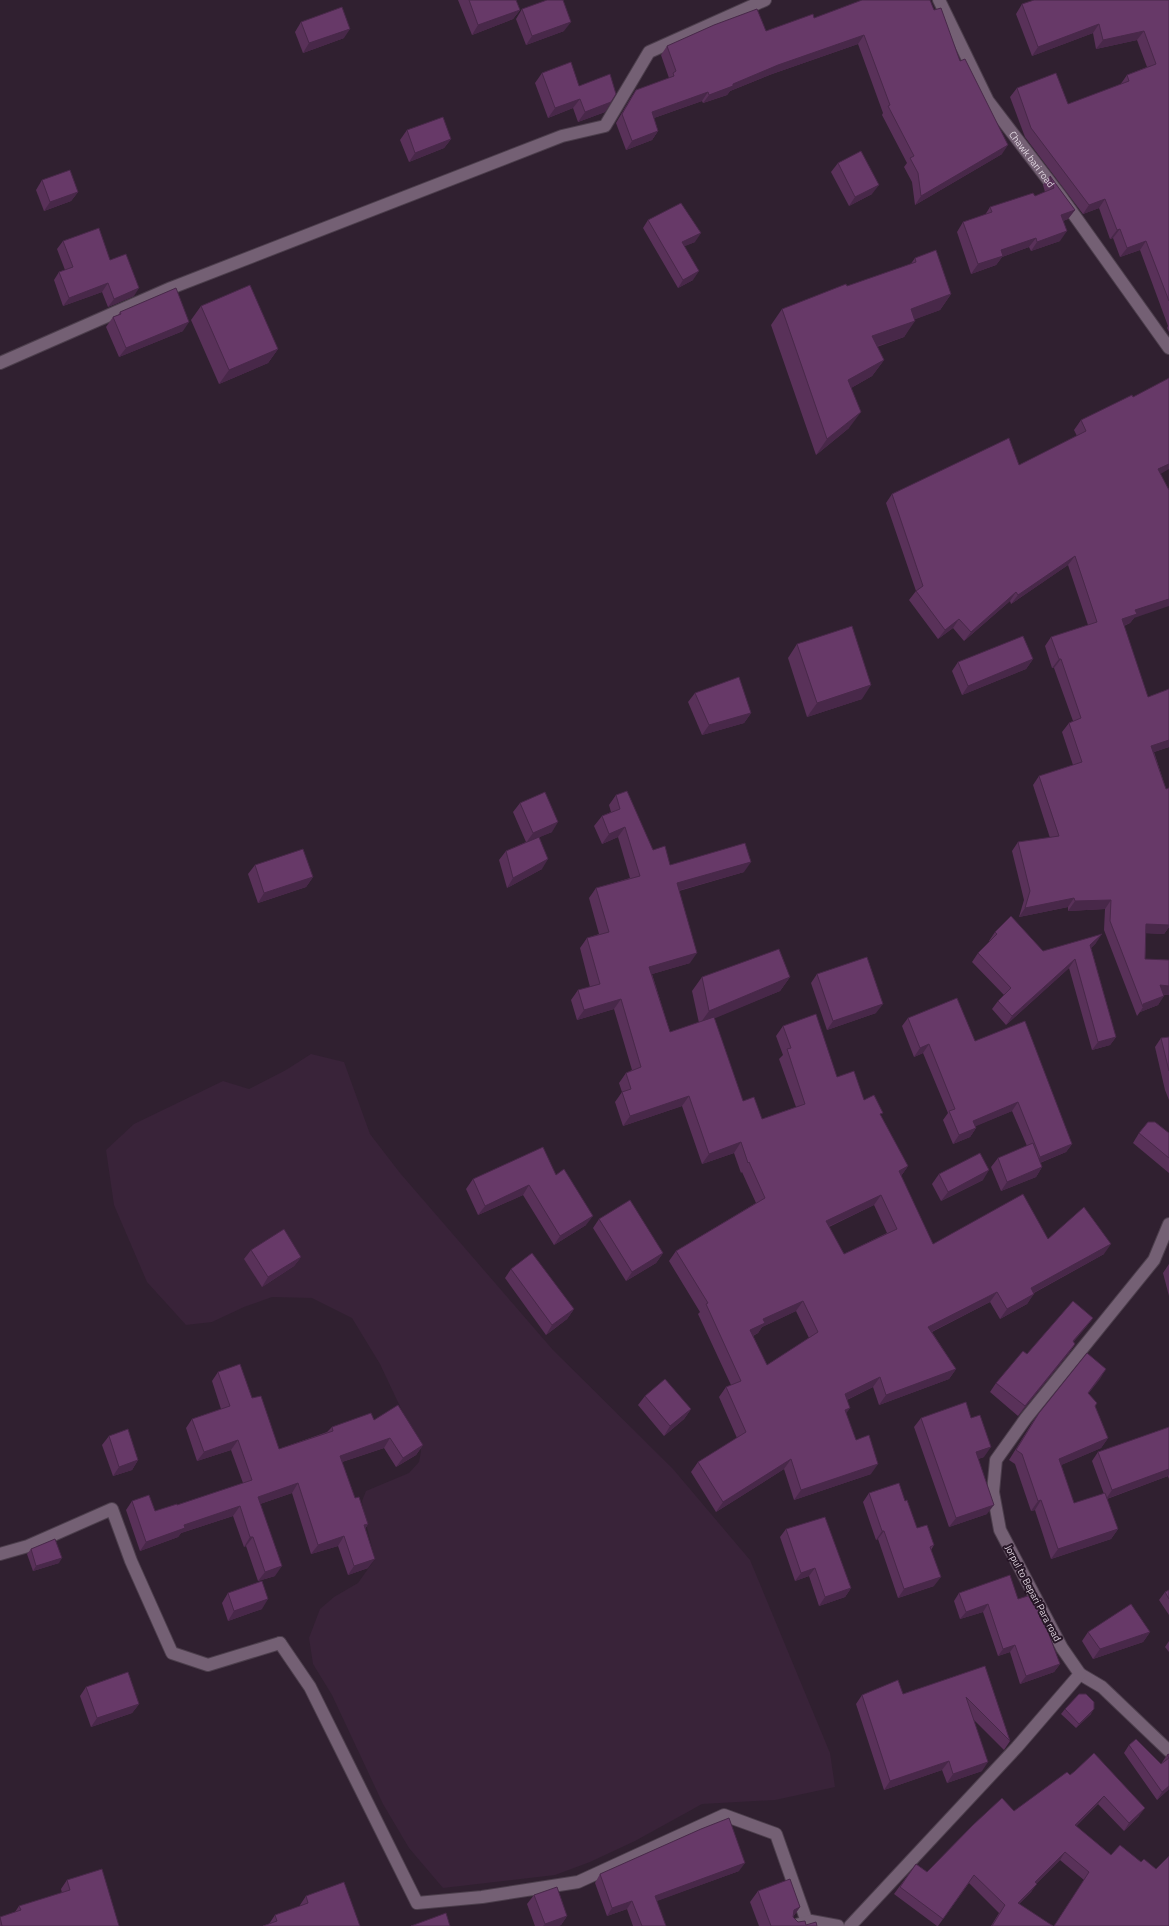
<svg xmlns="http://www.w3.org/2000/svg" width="1169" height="1926" viewBox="0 0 1169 1926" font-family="'Titillium Web',sans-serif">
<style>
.built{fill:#392339}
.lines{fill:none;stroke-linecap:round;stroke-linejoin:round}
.lane-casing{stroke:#4c3e4c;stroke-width:14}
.street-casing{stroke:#4c3e4c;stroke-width:14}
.lane{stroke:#746074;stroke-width:12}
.street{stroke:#746074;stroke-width:12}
.wall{fill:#593159;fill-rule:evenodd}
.shaded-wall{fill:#482849}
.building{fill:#673968;stroke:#482849;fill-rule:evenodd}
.labels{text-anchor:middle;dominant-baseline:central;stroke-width:4;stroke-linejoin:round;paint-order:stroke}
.street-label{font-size:10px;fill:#dfd4df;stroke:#261626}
</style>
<rect width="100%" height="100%" fill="#302030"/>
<polygon class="built" points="311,1054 344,1062 370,1134 400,1173 553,1350 673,1469 750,1560 830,1753 835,1787 775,1800 702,1804 635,1841 590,1862 555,1875 443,1888 409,1848 383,1804 332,1695 313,1664 309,1638 320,1609 334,1597 358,1583 375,1559 364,1516 362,1501 366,1491 409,1473 419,1462 421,1451 380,1364 352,1318 312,1298 272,1297 244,1307 212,1322 186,1325 147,1282 114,1205 106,1150 134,1124 223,1081 249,1089 286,1070"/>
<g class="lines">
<defs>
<polyline id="lane" points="280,1643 310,1687 417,1903 482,1897 578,1882 724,1815 776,1834 807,1922"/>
<g id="street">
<path id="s1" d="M939 0 988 101 1062 198 1169 348"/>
<polyline points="0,363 171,288 562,136 605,126 649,52 765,0"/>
<polyline points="0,1554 28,1546 112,1509 131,1561 172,1653 208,1665 280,1643"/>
<polyline points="1080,1674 1102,1687 1169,1751"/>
<polyline points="792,1926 811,1921 838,1926"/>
<polyline points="850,1926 1017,1747 1080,1674 1062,1648 1000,1530 993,1492 996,1460 1026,1418 1154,1260 1169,1224"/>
</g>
</defs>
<use href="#lane" class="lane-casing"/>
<use href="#street" class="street-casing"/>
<use href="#lane" class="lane"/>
<use href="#street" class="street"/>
</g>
<g class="wall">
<polygon points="458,0 516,0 520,10 513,19 472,35"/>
<polygon points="1169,0 1169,332 1167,328 1168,326 1140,250 1120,257 1113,238 1110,239 1099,208 1083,214 1025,137 1010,97 1017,88 1068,104 1120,85 1127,75 1147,67 1137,40 1096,49 1093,33 1032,56 1016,14 1022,4"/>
<polygon points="522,9 564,31 526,45 516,19"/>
<polygon points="934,10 960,61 1002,154 915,205 912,182 904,167 907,163 882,115 883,113 858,44 772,74 730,91 727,95 703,103 702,101 654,118 658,131 652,140 626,150 616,123 630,99 636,90 669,78 661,55 667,46 766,31 814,18"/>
<polygon points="301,22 344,38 303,53 295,32"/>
<polygon points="542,73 579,86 611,102 605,112 578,122 573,108 548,118 535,83"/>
<polygon points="407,130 451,139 444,148 409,162 400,140"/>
<polygon points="838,163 872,194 849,206 831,172"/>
<polygon points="1050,176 1075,210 1068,219 1063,221 1060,241 1031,251 1029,247 1002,257 996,265 971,274 957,232 963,222 985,215 990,207 1035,196 1045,192 1043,185"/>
<polygon points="42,180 78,192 71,201 44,211 36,190"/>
<polygon points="648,220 695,242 684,246 693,280 678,288 643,228"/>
<polygon points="63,241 110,260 134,296 108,307 102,292 63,306 54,280 59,272 65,270 57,249"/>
<polygon points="915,258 951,294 940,310 915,319 904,337 877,347 884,360 872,376 851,388 849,428 816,455 771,325 782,309 910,265"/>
<polygon points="201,306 278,349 268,363 219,384 191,320"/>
<polygon points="120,312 183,331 119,357 106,327 113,317 118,315"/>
<polygon points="1081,420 1160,474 1134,618 1130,623 1124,626 1148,697 1169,689 1169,747 1154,752 1166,789 1169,788 1169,927 1164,934 1146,933 1145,959 1169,960 1169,995 1164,995 1158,1005 1140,1012 1137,1016 1104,930 1105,909 1068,911 1068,907 1019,917 1024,900 1012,851 1018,842 1050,838 1033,785 1039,776 1073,765 1062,732 1069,723 1073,721 1054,668 1052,668 1045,646 1051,637 1088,625 1068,565 1011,604 1010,601 964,641 953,628 938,639 909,600 916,591 886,503 892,494 1019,465 1077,436 1074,430"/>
<polygon points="797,644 862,699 807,717 788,658"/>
<polygon points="1033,659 1026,669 962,695 952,671 958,662"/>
<polygon points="695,693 751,713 744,723 702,735 688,702"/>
<path d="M616 795 653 850 670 865 744 872 679 891 690 963 652 974 670 1032 699 1023 692 991 702 977H790L780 991 714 1018 743 1101 762 1119 796 1107 779 1059 783 1055 776 1036 783 1026 837 1077 881 1116 908 1166 901 1176 933 1244 1048 1239 1104 1254 1034 1293 1027 1304 1000 1319 990 1302 932 1332 956 1369 949 1379 879 1405 873 1387 847 1400 846 1414 856 1440 871 1474 794 1500 784 1469 716 1512 691 1472 698 1462 737 1438 719 1397 726 1387 731 1385 698 1314 700 1312 669 1261 676 1251 756 1203 742 1172 741 1173 734 1153 702 1164 682 1106 623 1126 615 1102 622 1092 619 1083 626 1073 632 1070 614 1009 577 1020 571 1000 578 990 590 987 580 948 587 938 599 934 589 898 596 888 630 878 618 837 602 844 594 826 602 816 611 812 609 805ZM874 1205 887 1233 844 1254 829 1227ZM796 1311 809 1338 767 1365 753 1336 758 1333 762 1327Z"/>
<polygon points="520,803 552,832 539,837 542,869 507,888 499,860 506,851 526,842 513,812"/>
<polygon points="255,865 313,877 306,887 258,903 248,874"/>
<polygon points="995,932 1043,951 1096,943 1091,948 1116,1037 1110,1045 1092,1050 1069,968 1006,1025 992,1009 998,1001 1004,995 972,962 978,953 990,942 989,941"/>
<polygon points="817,974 876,1013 827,1030 811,983"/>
<polygon points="908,1018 975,1041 1072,1144 1066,1152 1040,1163 1042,1167 1036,1177 1001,1191 991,1167 998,1158 1027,1146 1012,1111 975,1126 976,1128 970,1137 953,1144 943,1120 948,1113 923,1053 914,1057 902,1026"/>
<polygon points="1169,1037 1169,1100 1165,1090 1155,1047 1161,1038"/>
<polygon points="1139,1133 1169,1133 1169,1173 1133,1143"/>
<polygon points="939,1174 983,1180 941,1201 932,1184"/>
<polygon points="556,1175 586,1225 554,1245 523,1195 478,1215 466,1189 473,1179"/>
<polygon points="599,1219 663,1253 656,1263 626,1281 593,1228"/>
<polygon points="251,1250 301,1257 294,1266 262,1287 244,1259"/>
<polygon points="1169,1264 1169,1296 1163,1273"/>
<polygon points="511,1269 574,1309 567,1319 546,1335 505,1278"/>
<polygon points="1093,1318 1086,1327 1073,1342 1075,1344 1069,1353 1018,1416 990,1392 996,1383 1027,1354"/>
<polygon points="1106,1369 1088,1394 1095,1406 1108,1438 1101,1448 1061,1465 1074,1503 1104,1494 1092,1461 1098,1452 1169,1427 1169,1479 1168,1476 1107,1499 1118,1529 1111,1539 1051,1559 1035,1510 1031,1511 1015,1464 1009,1460 1032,1423 1039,1413"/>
<polygon points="218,1372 252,1398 279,1449 327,1432 332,1427 374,1420 423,1445 416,1455 396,1467 384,1448 342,1462 355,1498 368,1524 365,1529 368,1568 348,1575 338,1546 311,1554 292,1493 260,1504 275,1576 258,1581 246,1546 244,1547 233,1516 181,1533 178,1537 140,1551 126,1510 132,1501 155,1511 177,1505 243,1483 231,1450 197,1461 186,1428 192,1419 221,1409 212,1381"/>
<polygon points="645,1396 691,1409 684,1419 664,1436 638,1405"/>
<polygon points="921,1418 971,1418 984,1457 978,1459 987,1514 949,1527 914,1427"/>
<polygon points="109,1436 138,1460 132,1470 113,1476 102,1445"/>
<polygon points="869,1493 905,1501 917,1528 934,1545 931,1550 934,1586 898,1598 878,1539 876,1540 863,1502"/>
<polygon points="786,1529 851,1588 845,1597 819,1606 809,1576 795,1581 780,1537"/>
<polygon points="31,1549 59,1563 33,1571 27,1554"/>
<polygon points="1169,1590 1169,1615 1159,1600 1165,1592"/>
<polygon points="228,1593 262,1609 228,1621 222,1603"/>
<polygon points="959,1593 1018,1599 1060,1664 1054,1672 1020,1684 1010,1652 998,1656 983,1612 960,1619 954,1601"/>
<polygon points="1088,1632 1150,1632 1143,1642 1093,1659 1082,1641"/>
<polygon points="1169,1641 1169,1652 1165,1647"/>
<polygon points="985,1666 1010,1741 1004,1750 974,1720 982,1771 947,1783 942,1770 884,1790 856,1704 862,1695 903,1694"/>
<polygon points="86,1687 139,1704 132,1713 91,1727 80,1696"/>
<polygon points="1065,1709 1091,1714 1076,1728 1061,1714"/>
<polygon points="1129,1745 1161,1764 1167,1755 1169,1754 1169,1789 1157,1800 1124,1753"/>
<polygon points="1070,1775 1139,1816 1124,1831 1098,1804 1076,1826 1111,1855 1141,1862 1156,1869 1169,1926 1054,1926 1084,1880 1060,1860 1036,1884 1031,1892 1019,1904 1053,1926 991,1926 999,1913 969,1883 938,1926 937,1926 894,1894 916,1864 927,1872 1014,1811"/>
<polygon points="739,1871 656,1901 666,1926 633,1926 627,1909 607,1916 595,1883 600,1874"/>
<polygon points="67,1880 119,1926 0,1926 0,1917 15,1912 19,1906 62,1893 61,1889"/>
<polygon points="758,1891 800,1907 793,1917 798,1922 806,1925 817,1926 759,1926 750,1902"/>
<polygon points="534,1895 567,1916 561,1925 558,1926 535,1926 527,1904"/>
<polygon points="306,1896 360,1926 269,1924 275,1915 300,1906 300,1905"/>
</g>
<g class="shaded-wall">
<polygon points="520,10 513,19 472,35 478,25"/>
<polygon points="571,22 564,31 526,45 532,36"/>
<polygon points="1099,24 1093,33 1032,56 1038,47"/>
<polygon points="350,29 344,38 303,53 309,43"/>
<polygon points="1144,31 1137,40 1096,49 1103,40"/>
<polygon points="864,35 858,44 772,74 730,91 727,95 703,103 709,95 733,84 778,65"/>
<polygon points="708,92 702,101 645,121 652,112"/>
<polygon points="580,99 573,108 548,118 555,108"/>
<polygon points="611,102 605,112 578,122 585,112"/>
<polygon points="658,131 652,140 626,150 632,141"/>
<polygon points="451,139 444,148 409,162 415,153"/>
<polygon points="1008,145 1002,154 915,205 921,196"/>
<polygon points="879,185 872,194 849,206 855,197"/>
<polygon points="78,192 71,201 44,211 50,202"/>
<polygon points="1105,199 1099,208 1083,214 1089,205"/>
<polygon points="1075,210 1068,219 1055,224 1061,215"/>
<polygon points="1120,229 1113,238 1110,239 1117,230"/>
<polygon points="1067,231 1060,241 1031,251 1037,242"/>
<polygon points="701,233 695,242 676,250 682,242"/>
<polygon points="1036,238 1029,247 1002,257 996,265 971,274 978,264 1001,250"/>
<polygon points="1146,241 1140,250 1120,257 1127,248"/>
<polygon points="699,271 693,280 678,288 683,280"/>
<polygon points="108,283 102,292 63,306 69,298"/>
<polygon points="139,288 134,296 108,307 114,299"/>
<polygon points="951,294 940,310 900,325 911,309"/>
<polygon points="915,321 904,337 860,352 872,336"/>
<polygon points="189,322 183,331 119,357 126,348"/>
<polygon points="278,349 268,363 219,384 229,370"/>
<polygon points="884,360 872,376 837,396 848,380"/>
<polygon points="861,412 849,428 816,455 827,439"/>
<polygon points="1169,464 1169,469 1152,479 1158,469"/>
<polygon points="1075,556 1068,565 1011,604 1018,595"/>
<polygon points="1016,592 1010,601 964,641 971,632"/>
<polygon points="1169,599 1169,606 1134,618 1130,623 1115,629 1122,619 1135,610"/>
<polygon points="959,619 953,628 938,639 945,630"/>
<polygon points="1033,659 1026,669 962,695 968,686"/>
<polygon points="1059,659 1061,659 1054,668 1052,668"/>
<polygon points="871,685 862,699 807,717 817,703"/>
<polygon points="751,713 744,723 702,735 709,725"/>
<polygon points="1169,740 1169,747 1145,755 1151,746"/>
<polygon points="558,822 552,832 526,843 533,833"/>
<polygon points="625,827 618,837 602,844 609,834"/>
<polygon points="548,859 542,869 507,888 513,878"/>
<polygon points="751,862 744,872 670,893 677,883"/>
<polygon points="313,877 306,887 258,903 264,893"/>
<polygon points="1074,898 1068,907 1019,917 1025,908"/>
<polygon points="1111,900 1105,909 1068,911 1075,901"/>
<polygon points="1146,924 1169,925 1169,927 1164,934 1140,933"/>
<polygon points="1102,934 1096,943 1084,954 1090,945"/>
<polygon points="697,953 690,963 642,977 649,967"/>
<polygon points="1075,959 1069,968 1006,1025 1012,1016"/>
<polygon points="790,977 780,991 699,1025 709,1011"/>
<polygon points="1160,985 1169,986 1169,995 1154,994"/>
<polygon points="1164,996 1158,1005 1140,1012 1143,1007 1143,1004"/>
<polygon points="621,999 614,1009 577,1020 584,1010"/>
<polygon points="883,1004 876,1013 827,1030 833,1021"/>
<polygon points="1116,1037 1110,1045 1092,1050 1098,1042"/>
<polygon points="929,1044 923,1053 914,1057 920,1048"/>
<polygon points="689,1096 682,1106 623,1126 630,1116"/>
<polygon points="1018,1102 1012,1111 967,1130 973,1121"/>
<polygon points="976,1128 970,1137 953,1144 959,1135"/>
<polygon points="741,1142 734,1153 702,1164 709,1154"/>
<polygon points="1072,1144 1066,1152 1034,1165 1040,1157"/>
<polygon points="908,1166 901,1176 899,1171"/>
<polygon points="1042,1167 1036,1177 1001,1191 1007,1182"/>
<polygon points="989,1170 983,1180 941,1201 948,1192"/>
<polygon points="529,1185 523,1195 478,1215 485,1206"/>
<polygon points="881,1195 874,1205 819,1231 826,1221"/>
<polygon points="593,1216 586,1225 554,1245 560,1236"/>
<polygon points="1111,1244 1104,1254 1024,1298 1031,1288"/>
<polygon points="663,1253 656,1263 626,1281 632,1272"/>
<polygon points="301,1257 294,1266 262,1287 268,1277"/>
<polygon points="997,1292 990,1302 921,1337 928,1327"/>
<polygon points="1034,1294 1027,1304 1000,1319 1007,1309"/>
<polygon points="803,1301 796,1311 762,1327 758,1333 743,1340 750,1330 763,1319"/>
<polygon points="574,1309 567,1319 546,1335 552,1325"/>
<polygon points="1093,1318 1086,1327 1066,1351 1073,1341"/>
<polygon points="1075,1344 1069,1353 1018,1416 1025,1406"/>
<polygon points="956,1369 949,1379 879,1405 886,1395"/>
<polygon points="1106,1369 1100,1379 1081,1403 1088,1393"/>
<polygon points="880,1377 873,1387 838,1404 845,1394"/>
<polygon points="850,1408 843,1418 845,1410"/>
<polygon points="691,1409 684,1419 664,1436 670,1426"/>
<polygon points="390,1438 384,1448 333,1465 340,1456"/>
<polygon points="1108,1438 1101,1448 1052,1469 1059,1459"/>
<polygon points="238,1440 231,1450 197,1461 204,1452"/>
<polygon points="423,1445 416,1455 396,1467 403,1458"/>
<polygon points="991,1447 984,1457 969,1462 976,1452"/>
<polygon points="791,1459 784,1469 716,1512 723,1502"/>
<polygon points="138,1460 132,1470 113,1476 119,1467"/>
<polygon points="878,1464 871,1474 794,1500 801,1490"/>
<polygon points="1169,1469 1169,1475 1168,1476 1106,1499 1112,1490"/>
<polygon points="298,1483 292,1493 251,1507 258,1497"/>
<polygon points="1041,1500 1035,1510 1031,1511 1038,1501"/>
<polygon points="994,1505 987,1514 949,1527 956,1518"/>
<polygon points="240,1506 233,1516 181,1533 178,1537 140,1551 146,1542 184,1525"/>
<polygon points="368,1524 362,1533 364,1525"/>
<polygon points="1118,1529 1111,1539 1051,1559 1058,1549"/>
<polygon points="882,1531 884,1531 878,1539 876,1540"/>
<polygon points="344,1536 338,1546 311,1554 318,1545"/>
<polygon points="250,1537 253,1537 246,1546 244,1547"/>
<polygon points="62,1558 59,1563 33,1571 36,1566"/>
<polygon points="375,1559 368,1568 348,1575 354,1566"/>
<polygon points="282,1566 275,1576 258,1581 265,1572"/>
<polygon points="815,1568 809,1576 795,1581 801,1573"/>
<polygon points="941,1577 934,1586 898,1598 904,1589"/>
<polygon points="851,1588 845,1597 819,1606 825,1597"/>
<polygon points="268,1599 262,1609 228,1621 234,1611"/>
<polygon points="988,1604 983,1612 960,1619 966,1612"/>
<polygon points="1150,1632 1143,1642 1093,1659 1100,1649"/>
<polygon points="1015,1645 1010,1652 998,1656 1003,1649"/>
<polygon points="1060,1664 1054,1672 1020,1684 1026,1676"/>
<polygon points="139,1704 132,1713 91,1727 97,1718"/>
<polygon points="1094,1709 1091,1714 1076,1728 1079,1724"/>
<polygon points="949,1761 942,1770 884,1790 890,1781"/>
<polygon points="988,1762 982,1771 947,1783 953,1774"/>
<polygon points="1169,1786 1169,1789 1157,1800 1162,1792"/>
<polygon points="1104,1796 1098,1804 1070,1833 1075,1825"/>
<polygon points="1145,1808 1139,1816 1124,1831 1129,1823"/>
<polygon points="1065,1852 1060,1860 1030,1890 1035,1882"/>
<polygon points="745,1863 739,1871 649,1904 655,1896"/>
<polygon points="1037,1884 1031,1892 1013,1910 1018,1903"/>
<polygon points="632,1901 627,1909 607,1916 612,1908"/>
<polygon points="800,1907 792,1918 794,1910"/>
<polygon points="567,1916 561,1925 558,1926 543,1926 545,1924"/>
</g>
<g class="building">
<polygon points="469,0 516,0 520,10 478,25"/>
<polygon points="547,0 563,0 571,22 532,36 522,9"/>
<polygon points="862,0 930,0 934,10 941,8 960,61 965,59 1008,145 921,196 918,173 910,158 914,156 888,106 890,105 864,35 778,65 733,84 733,86 709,95 708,92 652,112 658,131 632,141 622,114 636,90 674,76 673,73 676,71 667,46 714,25 757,9 766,31 813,14 814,18"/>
<polygon points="1034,0 1169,0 1169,301 1146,241 1127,248 1120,229 1117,230 1105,199 1089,205 1031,128 1017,88 1056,73 1068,104 1129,81 1127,75 1156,64 1144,31 1103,40 1099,24 1038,47 1022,4"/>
<polygon points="342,7 350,29 309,43 301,22"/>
<polygon points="571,62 579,86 610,74 616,94 611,102 585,112 580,99 555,108 542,73"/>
<polygon points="443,117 451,139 415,153 407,130"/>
<polygon points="861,151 879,185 855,197 838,163"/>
<polygon points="70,170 78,192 50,202 42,180"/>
<polygon points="1050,176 1075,210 1061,215 1067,231 1037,242 1036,238 1001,250 1003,256 978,264 963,222 992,212 990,207 1033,193 1035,196 1054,188"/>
<polygon points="681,203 701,233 682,242 699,271 683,280 648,220"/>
<polygon points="99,228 110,260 126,254 139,288 114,299 108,283 69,298 59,272 73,267 63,241"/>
<polygon points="936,250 951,294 911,309 915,321 872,336 884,360 848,380 861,412 827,439 782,309 846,284 847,286 916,262 915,258"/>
<polygon points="250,285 278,349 229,370 201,306"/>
<polygon points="176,288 189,322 126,348 113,317 121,314 120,312"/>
<polygon points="1169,378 1169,464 1158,469 1169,490 1169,599 1135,610 1137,614 1122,619 1148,697 1169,689 1169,740 1151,746 1166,789 1169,788 1169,925 1146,924 1145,959 1169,960 1169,986 1160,985 1164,996 1143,1004 1143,1007 1110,921 1111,900 1075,901 1074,898 1025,908 1030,891 1018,842 1059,836 1039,776 1082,762 1069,723 1081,718 1061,659 1059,659 1051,637 1097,622 1075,556 1018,595 1016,592 971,632 959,619 945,630 916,591 923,586 892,494 1009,438 1019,465 1086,431 1081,420 1132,395 1133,397"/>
<polygon points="852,626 871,685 817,703 797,644"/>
<polygon points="1023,636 1033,659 968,686 958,662"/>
<polygon points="739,677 751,713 709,725 695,693"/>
<path d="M627 791 653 850 665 846 670 865 745 843 751 862 677 883 697 953 649 967 670 1032 714 1017 743 1101 754 1097 762 1119 805 1104 787 1049 791 1048 783 1026 816 1014 837 1077 854 1071 864 1100 874 1095 883 1113 880 1114 908 1166 899 1171 933 1244 1023 1194 1048 1239 1084 1207 1111 1244 1031 1288 1034 1294 1007 1309 997 1292 928 1327 956 1369 886 1395 880 1377 845 1394 850 1408 845 1410 856 1440 869 1435 878 1464 801 1490 791 1459 723 1502 698 1462 746 1432 726 1387 741 1381 706 1304 708 1303 676 1251 765 1198 749 1162 748 1163 741 1142 709 1154 689 1096 630 1116 622 1092 631 1089 626 1073 641 1067 621 999 584 1010 578 990 600 984 587 938 609 932 596 888 640 876 625 827 609 834 602 816 620 809 616 795ZM881 1195 897 1229 844 1254 826 1221ZM803 1301 818 1332 767 1365 750 1330 765 1323 763 1319Z"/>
<polygon points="545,792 558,822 533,833 520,803"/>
<polygon points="539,837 548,859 513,878 506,851"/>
<polygon points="303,849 313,877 264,893 255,865"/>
<polygon points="1011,916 1043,951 1102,934 1090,945 1116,1037 1098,1042 1075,959 1012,1016 998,1001 1011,988 978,953 997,934 995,932"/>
<polygon points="779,949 790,977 709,1011 702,977"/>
<polygon points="867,957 883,1004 833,1021 817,974"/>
<polygon points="957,998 975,1041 1025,1021 1072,1144 1040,1157 1018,1102 973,1121 976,1128 959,1135 949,1111 955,1109 929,1044 920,1048 908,1018"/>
<polygon points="1169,1037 1169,1071 1161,1038"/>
<polygon points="1148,1122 1155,1122 1169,1133 1169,1158 1139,1133"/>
<polygon points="1033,1143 1042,1167 1007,1182 998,1158"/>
<polygon points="543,1147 556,1175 564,1169 593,1216 560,1236 529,1185 485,1206 473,1179"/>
<polygon points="980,1153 989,1170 948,1192 939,1174"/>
<polygon points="630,1200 663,1253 632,1272 599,1219"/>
<polygon points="284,1229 301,1257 268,1277 251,1250"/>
<polygon points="532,1253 574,1309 552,1325 511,1269"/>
<polygon points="1073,1301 1093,1318 1073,1341 1075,1344 1025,1406 996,1383 1023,1351 1027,1354"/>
<polygon points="1087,1353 1106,1369 1088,1393 1097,1403 1095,1406 1108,1438 1059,1459 1074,1503 1105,1493 1118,1529 1058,1549 1041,1500 1038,1501 1022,1454 1016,1450 1039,1413"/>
<polygon points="240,1364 252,1398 261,1396 279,1449 333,1431 332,1427 371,1413 374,1420 398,1405 423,1445 403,1458 390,1438 340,1456 355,1498 359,1497 368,1524 364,1525 375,1559 354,1566 344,1536 318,1545 298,1483 258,1497 282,1566 265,1572 253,1537 250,1537 240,1506 184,1525 185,1528 146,1542 132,1501 149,1495 155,1511 177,1504 177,1505 252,1480 238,1440 204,1452 192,1419 230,1406 218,1372"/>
<polygon points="665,1379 691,1409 670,1426 645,1396"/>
<polygon points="966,1402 971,1418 980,1415 991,1447 976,1452 994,1505 956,1518 921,1418"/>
<polygon points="1169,1427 1169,1469 1112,1490 1098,1452"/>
<polygon points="128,1429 138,1460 119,1467 109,1436"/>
<polygon points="899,1483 905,1501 907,1500 917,1528 927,1525 934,1545 930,1547 941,1577 904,1589 884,1531 882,1531 869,1493"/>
<polygon points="825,1517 851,1588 825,1597 815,1568 801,1573 786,1529"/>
<polygon points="55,1539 62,1558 36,1566 31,1549"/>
<polygon points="1010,1575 1018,1599 1034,1594 1060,1664 1026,1676 1015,1645 1003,1649 988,1604 966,1612 959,1593"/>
<polygon points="262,1581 268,1599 234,1611 228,1593"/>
<polygon points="1169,1590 1169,1599 1165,1592"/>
<polygon points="1131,1604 1150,1632 1100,1649 1088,1632"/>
<polygon points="985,1666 1010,1741 966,1697 988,1762 953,1774 949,1761 890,1781 862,1695 898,1680 903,1694"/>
<polygon points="128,1672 139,1704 97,1718 86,1687"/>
<polygon points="1079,1694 1086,1694 1094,1702 1094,1709 1079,1724 1065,1709"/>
<polygon points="1136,1739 1161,1764 1169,1758 1167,1755 1169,1754 1169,1786 1162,1792 1129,1745"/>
<polygon points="1094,1753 1145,1808 1129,1823 1104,1796 1075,1825 1111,1855 1120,1845 1141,1862 1144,1859 1156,1869 1169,1856 1169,1926 1054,1926 1089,1872 1065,1852 1035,1882 1037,1884 1018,1903 1053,1926 992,1926 1005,1905 974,1875 943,1919 900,1887 916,1864 927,1872 973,1825 1002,1798 1014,1811 1067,1772 1070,1775 1075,1771"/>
<polygon points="729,1818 745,1863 655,1896 666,1926 642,1926 632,1901 612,1908 600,1874 701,1829"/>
<polygon points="102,1869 119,1926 2,1926 0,1917 21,1910 19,1906 70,1890 67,1880"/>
<polygon points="790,1879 800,1907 794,1910 793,1917 798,1922 805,1921 806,1925 816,1922 817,1926 771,1926 758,1891"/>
<polygon points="344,1882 360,1926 263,1926 277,1921 275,1915 308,1903 306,1896"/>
<polygon points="557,1887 567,1916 545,1924 534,1895"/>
<polygon points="446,1913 450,1926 411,1926"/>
</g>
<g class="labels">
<g class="street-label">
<text stroke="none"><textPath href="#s1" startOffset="185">Chawk bari road</textPath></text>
<text transform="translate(1033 1593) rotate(62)">Jorpul to Bepari Para road</text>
</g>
</g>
</svg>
